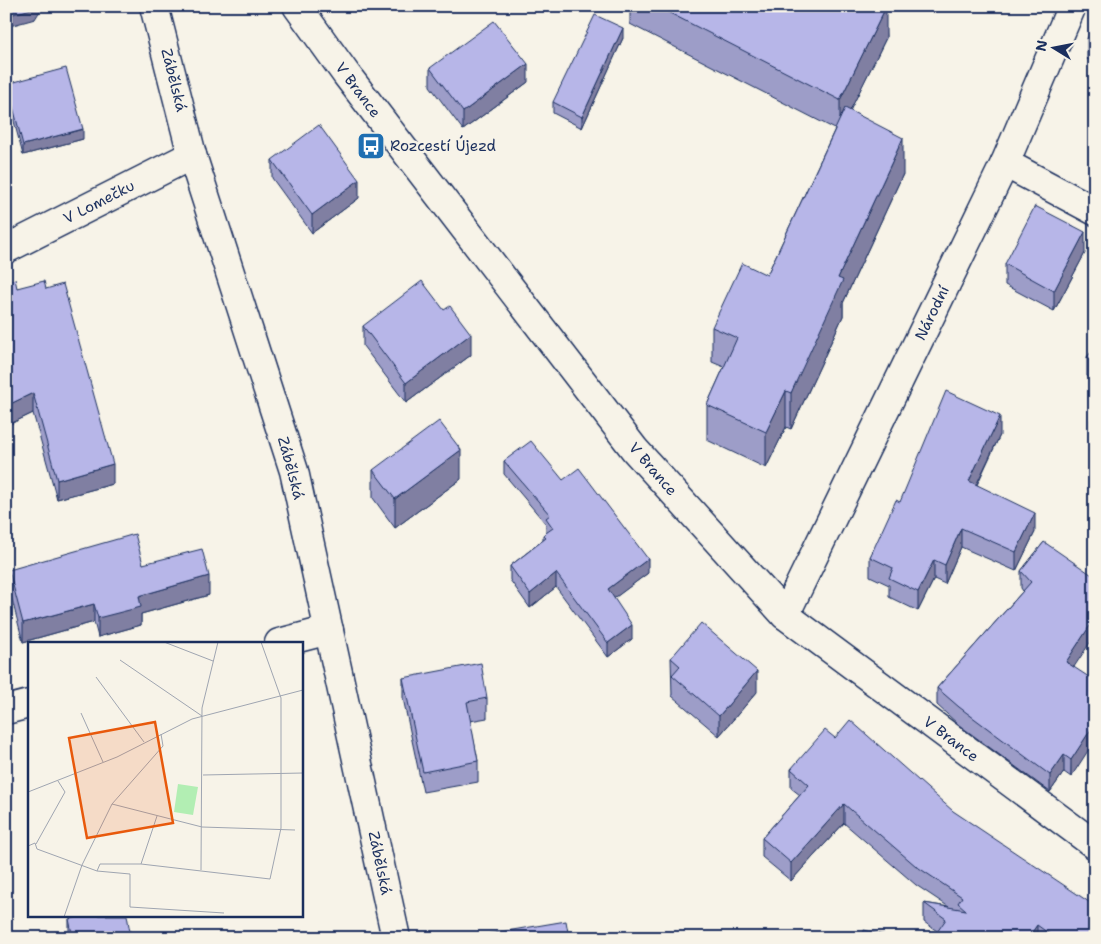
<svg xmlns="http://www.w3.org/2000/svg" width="1101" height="944" viewBox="0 0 1101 944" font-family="'Shantell Sans',sans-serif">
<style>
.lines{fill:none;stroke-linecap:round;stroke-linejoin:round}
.minor-casing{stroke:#1b2f5e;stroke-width:31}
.tertiary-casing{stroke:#1b2f5e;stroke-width:31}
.secondary-casing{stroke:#1b2f5e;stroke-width:31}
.minor{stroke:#f7f3e8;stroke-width:28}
.tertiary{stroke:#f7f3e8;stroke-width:28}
.secondary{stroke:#f7f3e8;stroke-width:28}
.wall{fill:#9d9dc8;stroke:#1b2f5e}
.shaded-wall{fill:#807fa2;stroke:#1b2f5e}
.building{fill:#b7b6e8;stroke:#1b2f5e}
.labels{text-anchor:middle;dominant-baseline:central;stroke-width:5;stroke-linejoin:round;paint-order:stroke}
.street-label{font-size:15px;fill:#1b2f5e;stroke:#f7f3e8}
.poi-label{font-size:15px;fill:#1b2f5e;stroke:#f7f3e8;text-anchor:start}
.inset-road{fill:none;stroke:#9fa5b1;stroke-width:1}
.view{fill:#e8590c;fill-opacity:0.15;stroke:#e8590c;stroke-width:2.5}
.inset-edge{fill:none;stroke:#1b2f5e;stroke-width:2.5}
</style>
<rect width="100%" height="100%" fill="#f7f3e8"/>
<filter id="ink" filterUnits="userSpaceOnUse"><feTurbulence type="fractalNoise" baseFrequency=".02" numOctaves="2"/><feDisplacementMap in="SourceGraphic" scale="10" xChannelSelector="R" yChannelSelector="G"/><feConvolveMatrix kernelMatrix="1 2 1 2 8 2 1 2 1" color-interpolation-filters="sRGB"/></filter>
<g filter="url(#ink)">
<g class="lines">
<defs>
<g id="minor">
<polyline points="1005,163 1095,211"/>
<polyline points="6,249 192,155"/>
<polyline points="785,615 1005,163 1072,6"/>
<polyline points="279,643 329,630"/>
<polyline points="6,710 29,704"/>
</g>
<polyline id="tertiary" points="297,6 346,74 635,450 785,615 1095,845"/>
<polyline id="secondary" points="154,6 192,155 294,471 396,938"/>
</defs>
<use href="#minor" class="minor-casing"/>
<use href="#tertiary" class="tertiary-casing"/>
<use href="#secondary" class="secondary-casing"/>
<use href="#minor" class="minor"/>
<use href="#tertiary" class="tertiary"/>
<use href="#secondary" class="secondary"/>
</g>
<g class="wall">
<polygon points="630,6 884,6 886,38 850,110 903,174 843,303 843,316 791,429 786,427 766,468 707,440 707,405 724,367 712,362 712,327 767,275 835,129 630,24"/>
<polygon points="1095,23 1095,62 1087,59 1087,39"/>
<polygon points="623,38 582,128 553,113 553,102"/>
<polygon points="430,68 528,82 463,130 430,86"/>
<polygon points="7,84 83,139 23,155 7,95"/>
<polygon points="272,160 359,198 312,233 272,178"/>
<polygon points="1085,253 1054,311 1005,285 1005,264"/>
<polygon points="6,282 17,288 46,289 113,484 57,499 33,413 6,426"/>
<polygon points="363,326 471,355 406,403 363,346"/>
<polygon points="1095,348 1095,380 1087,376 1087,357"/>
<polygon points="1095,414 1095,441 1091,439 1091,420"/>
<polygon points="1000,435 977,485 1035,532 1016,571 961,547 945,584 934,579 918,611 889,597 889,585 870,576 870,557 900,502"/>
<polygon points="504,461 563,480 648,573 614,598 632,639 608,657 556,587 530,608 510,580 510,566 543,540 543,535 547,533 546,532 546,524 504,474"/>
<polygon points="373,470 461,479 395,528 373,498"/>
<polygon points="1044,542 1074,667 1071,777 1064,772 1050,792 959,725 937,705 937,688 1023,591 1021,588 1021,571"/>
<polygon points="143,564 209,595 141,614 141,625 98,637 94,622 23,642 9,588 9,570"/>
<polygon points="671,658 757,692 719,736 672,696"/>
<polygon points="403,678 487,698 487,718 470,721 478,761 478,782 423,792 403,698"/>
<polygon points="835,738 1095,938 933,938 937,931 924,922 924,903 949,907 916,885 844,823 791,881 762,857 762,838 800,795 791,788 791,769"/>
<polygon points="69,919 131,938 69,938"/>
</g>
<g class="shaded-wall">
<polygon points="36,6 43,6 35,19 6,27 6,16"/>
<polygon points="886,7 886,38 840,131 840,100"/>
<polygon points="623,28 623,38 582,128 582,117"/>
<polygon points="528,64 528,82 463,130 463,112"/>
<polygon points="83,129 83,139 23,155 23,145"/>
<polygon points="903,138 903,174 843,303 843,316 791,429 791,393 838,278"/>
<polygon points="359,180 359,198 312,233 312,215"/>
<polygon points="1085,232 1085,253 1054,311 1054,291"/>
<polygon points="471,334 471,355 406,403 406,383"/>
<polygon points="786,391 786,427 766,468 766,432"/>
<polygon points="33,393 33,413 6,426 6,406"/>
<polygon points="1000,416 1000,435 969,500 969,481"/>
<polygon points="461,450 461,479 395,528 395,499"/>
<polygon points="113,464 113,484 57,499 57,480"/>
<polygon points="1035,513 1035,532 1016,571 1016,552"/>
<polygon points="961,528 961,547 945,584 945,565"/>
<polygon points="648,559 648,573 608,603 608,589"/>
<polygon points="934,560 934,579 918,611 918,592"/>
<polygon points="556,573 556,587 530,608 530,594"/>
<polygon points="209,576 209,595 141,614 141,625 98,637 98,618 139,596"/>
<polygon points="94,604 94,622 23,642 23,623"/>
<polygon points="1095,618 1095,635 1066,679 1066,662"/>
<polygon points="632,625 632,639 608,657 608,643"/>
<polygon points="757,671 757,692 719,736 719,716"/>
<polygon points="1095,723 1095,740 1071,777 1071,760"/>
<polygon points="1064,755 1064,772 1050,792 1050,775"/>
<polygon points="844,804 844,823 791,881 791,863"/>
<polygon points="1037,925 1037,938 1028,938"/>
</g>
<g class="building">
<polygon points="6,6 36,6 35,8 6,16"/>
<polygon points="656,6 884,6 886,7 840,100"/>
<polygon points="595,15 623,28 582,117 553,102"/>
<polygon points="494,21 528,64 463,112 430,68"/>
<polygon points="1095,23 1095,43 1087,39"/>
<polygon points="66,68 83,129 23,145 7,84"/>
<polygon points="845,108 903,138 838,278 843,280 791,393 786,391 766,432 707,405 737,338 712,327 742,263 767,275"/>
<polygon points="319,125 359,180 312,215 272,160"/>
<polygon points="1035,206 1085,232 1054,291 1005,264"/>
<polygon points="15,279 17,288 44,281 46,289 63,284 113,464 57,480 33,393 6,406 6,282"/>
<polygon points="422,281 444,310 450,306 471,334 406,383 363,326"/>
<polygon points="1095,348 1095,361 1087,357"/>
<polygon points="946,391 1000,416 969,481 1035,513 1016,552 961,528 945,565 934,560 918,592 889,578 893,568 870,557 896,500 900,502"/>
<polygon points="1095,414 1095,422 1091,420"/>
<polygon points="439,421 461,450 395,499 373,470"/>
<polygon points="531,441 563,480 579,468 648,559 608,589 632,625 608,643 556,573 530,594 510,566 546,538 543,535 553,528 546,518 550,515 504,461"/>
<polygon points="135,534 143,564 202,549 209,576 139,596 141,607 98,618 94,604 23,623 9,570"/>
<polygon points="1044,542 1095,577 1095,618 1066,662 1095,681 1095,723 1071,760 1064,755 1050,775 959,707 937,688 1031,582 1021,571"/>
<polygon points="701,623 757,671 719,716 672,675 680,666 671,658"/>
<polygon points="481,663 487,698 467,702 478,761 423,772 403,678"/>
<polygon points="850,720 953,811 1095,906 1095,938 1055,938 1037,925 1028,938 933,938 946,919 924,903 966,910 958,903 962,897 916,866 844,804 791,863 762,838 809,785 791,769 825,730 835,738"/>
<polygon points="88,915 127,915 131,938 73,938 69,919"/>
<polygon points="566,921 569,938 490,938 489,934"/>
<polygon points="864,930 894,938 863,938"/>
</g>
</g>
<defs>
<symbol id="bus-square" viewBox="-11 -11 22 22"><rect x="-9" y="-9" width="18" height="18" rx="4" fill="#1f6fb2" stroke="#f7f3e8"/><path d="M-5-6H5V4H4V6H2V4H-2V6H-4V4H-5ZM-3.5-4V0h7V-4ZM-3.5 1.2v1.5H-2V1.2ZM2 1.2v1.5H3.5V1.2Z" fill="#fff"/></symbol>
</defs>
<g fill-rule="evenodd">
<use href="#bus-square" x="355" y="130" width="32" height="32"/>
</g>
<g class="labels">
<g class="street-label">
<text transform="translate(174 80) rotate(76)">Zábělská</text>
<text transform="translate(358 90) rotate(53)">V Brance</text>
<text transform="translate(99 202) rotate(-27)">V Lomečku</text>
<text transform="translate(932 313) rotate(-64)">Národní</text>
<text transform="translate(291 468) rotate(75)">Zábělská</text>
<text transform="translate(653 469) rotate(49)">V Brance</text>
<text transform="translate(951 739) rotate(37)">V Brance</text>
<text transform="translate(380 863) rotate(78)">Zábělská</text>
</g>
<g class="poi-label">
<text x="390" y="146">Rozcestí Újezd</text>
</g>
</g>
<g transform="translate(28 642)">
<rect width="275" height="275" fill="#f7f3e8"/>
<path d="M150 142 170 145 165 173 146 170Z" fill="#b2eeb3"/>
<path class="inset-road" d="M136 0 185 19M92 18 174 74M68 35 116 100M53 71 75 120M175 133 275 131M0 150 89 115 164 77 275 48M84 162 174 185 267 188M8 202 37 150 30 139M0 204 7 201 9 207 69 229 102 232V265L196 271M113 222 129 174M173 228 174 66 190 0M69 229 72 222H113L242 237 253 186V56L233 0M36 275 54 223 84 162 135 104 133 92"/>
<path class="view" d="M127 80 145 181 59 196 41 96Z"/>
<rect width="275" height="275" class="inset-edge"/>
</g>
<rect width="1101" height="944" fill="none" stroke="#f7f3e8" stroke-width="25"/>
<rect x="12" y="12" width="1076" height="919" fill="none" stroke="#1b2f5e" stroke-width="2" filter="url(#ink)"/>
<g transform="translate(1054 48) rotate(280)" stroke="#f7f3e8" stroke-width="4" paint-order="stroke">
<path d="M0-4L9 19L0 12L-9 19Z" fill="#1b2f5e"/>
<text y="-8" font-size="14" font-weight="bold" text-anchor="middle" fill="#1b2f5e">N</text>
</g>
</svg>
